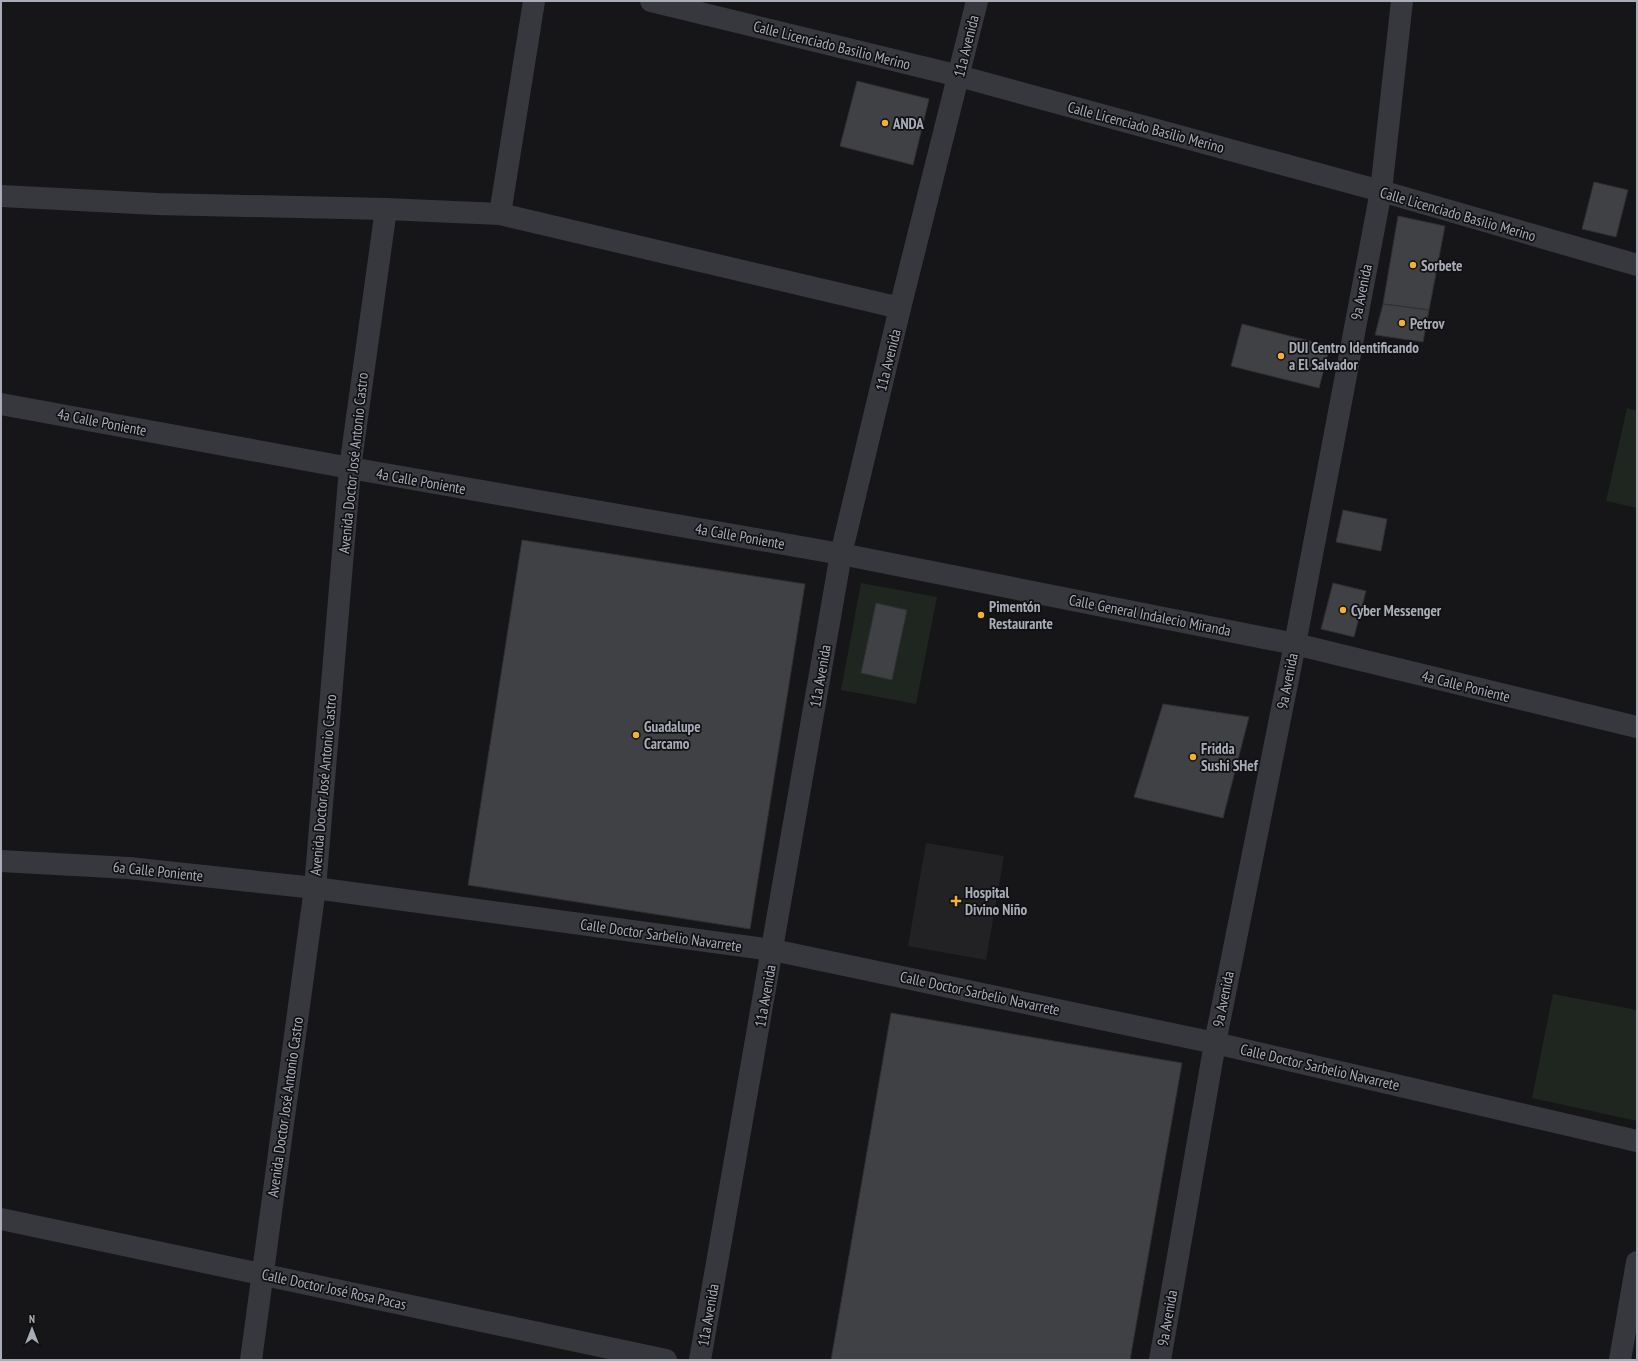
<svg xmlns="http://www.w3.org/2000/svg" width="1638" height="1361" viewBox="0 0 1638 1361" font-family="'PT Sans Narrow',sans-serif">
<style>
.built{fill:#222225}
.green{fill:#1e261f}
.building{fill:#404145;stroke:#303034}
.lines{fill:none;stroke-linecap:round;stroke-linejoin:round}
.minor{stroke:#37383d;stroke-width:22}
.poi-dot{fill:#f2b134;stroke:#111113;stroke-width:1.5}
.labels{text-anchor:middle;dominant-baseline:central;stroke-width:3.5;stroke-linejoin:round;paint-order:stroke}
.street-label{font-size:15px;fill:#a8adb8;stroke:#111113}
.poi-label{font-size:15px;font-weight:bold;fill:#a8adb8;stroke:#111113;text-anchor:start}
</style>
<rect width="100%" height="100%" fill="#161618"/>
<polygon class="built" points="926,843 1004,856 986,960 908,946"/>
<g class="green">
<polygon points="1627,408 1637,411 1637,508 1606,501"/>
<polygon points="861,583 937,597 916,704 841,690"/>
<polygon points="1553,994 1637,1010 1637,1121 1532,1098"/>
</g>
<g class="building">
<polygon points="857,81 929,99 913,165 840,146"/>
<polygon points="1594,182 1628,190 1616,237 1582,229"/>
<polygon points="1398,216 1445,226 1429,310 1383,304"/>
<polygon points="1383,304 1429,310 1423,342 1375,335"/>
<polygon points="1242,324 1330,346 1319,388 1231,366"/>
<polygon points="1343,510 1387,519 1381,551 1336,542"/>
<polygon points="522,540 805,584 750,929 468,885"/>
<polygon points="1333,583 1366,591 1354,637 1321,629"/>
<polygon points="876,603 907,610 892,680 861,673"/>
<polygon points="1163,704 1249,717 1223,818 1134,797"/>
<polygon points="891,1013 1182,1063 1130,1360 831,1360"/>
</g>
<g class="lines">
<g class="minor">
<polyline points="651,1 959,76 1381,191 1637,265"/>
<polyline points="1,196 157,204 386,209 500,214 900,308"/>
<polyline points="500,214 534,1"/>
<polyline points="1,404 350,468 841,554 1295,644 1637,727"/>
<polyline points="1,861 129,868 315,888 773,950 1215,1043 1637,1141"/>
<polyline points="1,1219 666,1360"/>
<polyline points="251,1360 315,888 350,468 386,209"/>
<polyline points="700,1360 841,554 900,308 977,1"/>
<polyline points="1160,1360 1215,1043 1295,644 1381,191 1402,1"/>
<polyline points="1620,1360 1637,1262"/>
</g>
</g>
<g class="poi-dot">
<circle cx="885" cy="123" r="4"/>
<circle cx="1413" cy="265" r="4"/>
<circle cx="1402" cy="323" r="4"/>
<circle cx="1281" cy="356" r="4"/>
<circle cx="1343" cy="610" r="4"/>
<circle cx="981" cy="615" r="4"/>
<circle cx="636" cy="735" r="4"/>
<circle cx="1193" cy="757" r="4"/>
<path d="M954 895h4v4h4v4h-4v4h-4v-4h-4v-4h4z"/>
</g>
<g class="labels">
<g class="street-label">
<text transform="translate(832 45) rotate(14)">Calle Licenciado Basilio Merino</text>
<text transform="translate(966 46) rotate(-76)">11a Avenida</text>
<text transform="translate(1146 127) rotate(15)">Calle Licenciado Basilio Merino</text>
<text transform="translate(1458 214) rotate(16)">Calle Licenciado Basilio Merino</text>
<text transform="translate(1361 292) rotate(-79)">9a Avenida</text>
<text transform="translate(888 360) rotate(-76)">11a Avenida</text>
<text transform="translate(102 422) rotate(11)">4a Calle Poniente</text>
<text transform="translate(353 463) rotate(-84)">Avenida Doctor José Antonio Castro</text>
<text transform="translate(421 481) rotate(10)">4a Calle Poniente</text>
<text transform="translate(740 536) rotate(10)">4a Calle Poniente</text>
<text transform="translate(1150 615) rotate(11)">Calle General Indalecio Miranda</text>
<text transform="translate(820 676) rotate(-80)">11a Avenida</text>
<text transform="translate(1287 681) rotate(-79)">9a Avenida</text>
<text transform="translate(1466 686) rotate(14)">4a Calle Poniente</text>
<text transform="translate(323 785) rotate(-85)">Avenida Doctor José Antonio Castro</text>
<text transform="translate(158 871) rotate(6)">6a Calle Poniente</text>
<text transform="translate(661 935) rotate(8)">Calle Doctor Sarbelio Navarrete</text>
<text transform="translate(980 993) rotate(12)">Calle Doctor Sarbelio Navarrete</text>
<text transform="translate(765 996) rotate(-80)">11a Avenida</text>
<text transform="translate(1223 999) rotate(-79)">9a Avenida</text>
<text transform="translate(1320 1067) rotate(13)">Calle Doctor Sarbelio Navarrete</text>
<text transform="translate(285 1107) rotate(-82)">Avenida Doctor José Antonio Castro</text>
<text transform="translate(334 1289) rotate(12)">Calle Doctor José Rosa Pacas</text>
<text transform="translate(708 1315) rotate(-80)">11a Avenida</text>
<text transform="translate(1167 1318) rotate(-80)">9a Avenida</text>
</g>
<g class="poi-label">
<text x="893" y="123">ANDA</text>
<text x="1421" y="265">Sorbete</text>
<text x="1410" y="323">Petrov</text>
<text x="1289" y="347">DUI Centro Identificando<tspan x="1289" dy="17">a El Salvador</tspan></text>
<text x="989" y="606">Pimentón<tspan x="989" dy="17">Restaurante</tspan></text>
<text x="1351" y="610">Cyber Messenger</text>
<text x="644" y="726">Guadalupe<tspan x="644" dy="17">Carcamo</tspan></text>
<text x="1201" y="748">Fridda<tspan x="1201" dy="17">Sushi SHef</tspan></text>
<text x="965" y="892">Hospital<tspan x="965" dy="17">Divino Niño</tspan></text>
</g>
</g>
<rect width="1638" height="1361" fill="none" stroke="#a8adb8" stroke-width="4"/>
<g transform="translate(32 1329)" stroke="#111113" stroke-width="3" paint-order="stroke">
<path d="M0-3L7 15L0 10L-7 15Z" fill="#a8adb8"/>
<text y="-6" font-size="11" font-weight="bold" text-anchor="middle" fill="#a8adb8">N</text>
</g>
</svg>
